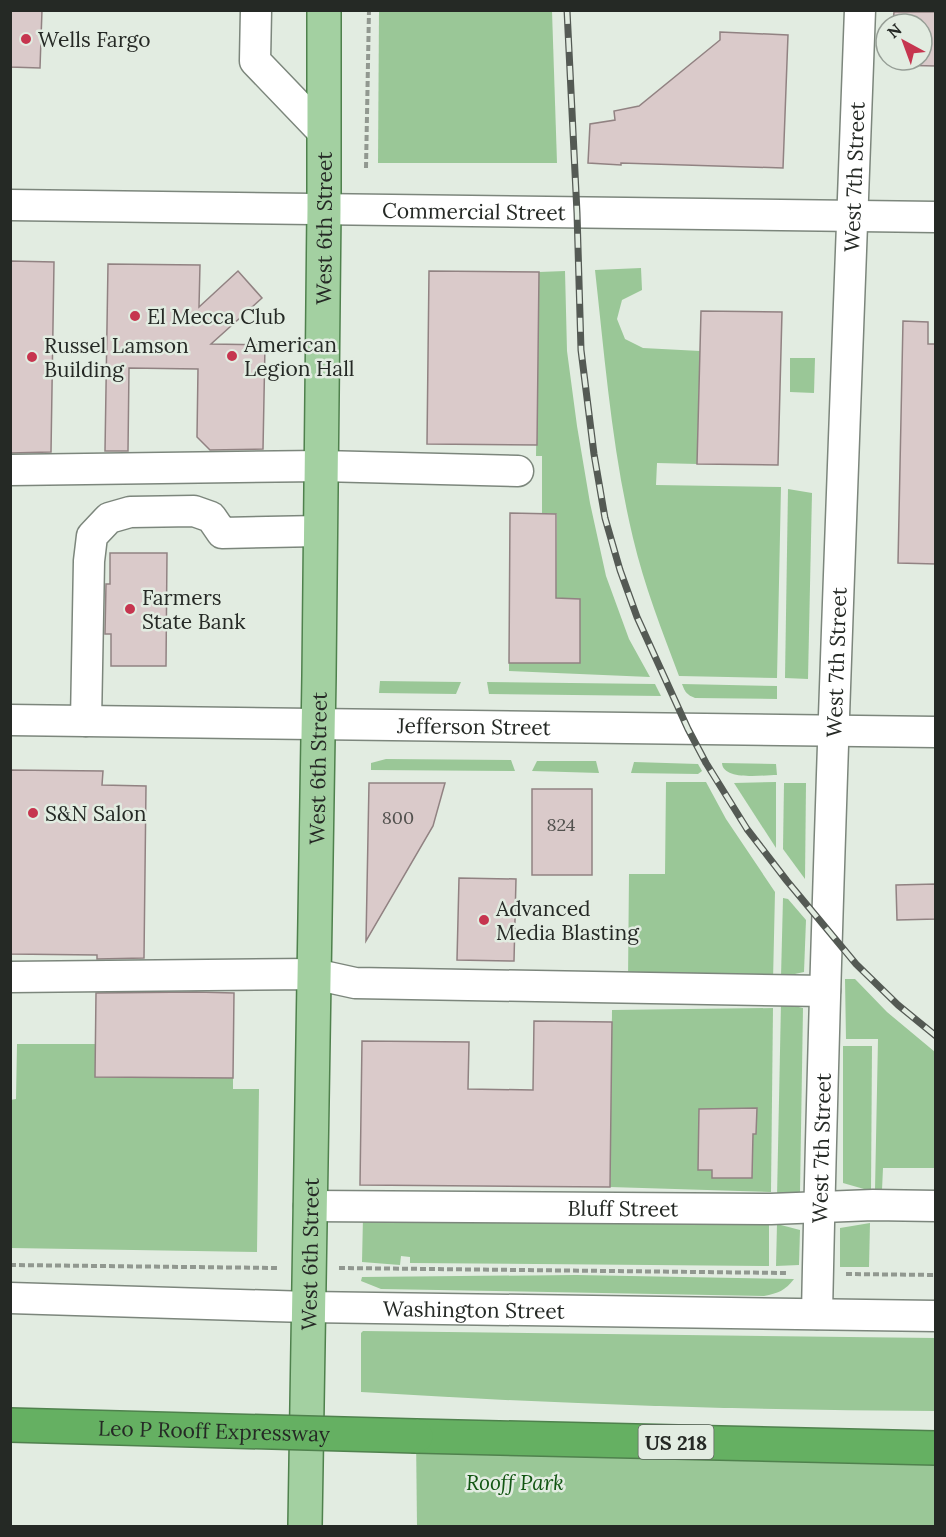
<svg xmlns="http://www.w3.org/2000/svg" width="946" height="1537" viewBox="0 0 946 1537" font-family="Lora,serif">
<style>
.green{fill:#9ac797}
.building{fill:#dacaca;stroke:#918282;stroke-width:1.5}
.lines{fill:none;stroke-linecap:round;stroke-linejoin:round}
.minor-casing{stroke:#7c867c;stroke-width:33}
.major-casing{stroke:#4f814d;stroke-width:36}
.highway-casing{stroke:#4f814d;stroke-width:36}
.path{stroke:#919890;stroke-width:4;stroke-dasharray:6 3;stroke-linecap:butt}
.minor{stroke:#fff;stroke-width:30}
.major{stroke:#a3d0a1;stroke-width:33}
.highway{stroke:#65b062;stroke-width:33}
.rail-casing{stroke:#545a54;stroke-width:7}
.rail{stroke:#e2ece1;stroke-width:4.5;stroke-dasharray:14;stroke-linecap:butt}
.highway-bridge-casing{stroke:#4f814d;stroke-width:36;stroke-linecap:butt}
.highway-bridge{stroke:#65b062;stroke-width:33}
.poi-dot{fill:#c6354f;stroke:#e2ece1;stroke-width:2}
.labels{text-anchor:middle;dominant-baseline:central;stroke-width:5;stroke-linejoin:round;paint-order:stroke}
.number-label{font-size:18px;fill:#52514e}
.shield{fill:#e2ece1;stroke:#5e645d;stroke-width:1.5}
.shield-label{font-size:20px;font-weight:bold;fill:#252925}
.poi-label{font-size:21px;fill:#252925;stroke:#e2ece1;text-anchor:start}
.street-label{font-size:21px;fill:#252925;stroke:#e2ece1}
.park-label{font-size:21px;font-style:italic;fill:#125613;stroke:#e2ece1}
</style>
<rect width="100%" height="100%" fill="#e2ece1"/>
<g class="green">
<polygon points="379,11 552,11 557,163 378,163"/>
<path d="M641 268 642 290 622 300 617 319 625 339 643 348 700 351 697 464 657 463 656 485 781 487 777 678 679 676C662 631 644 585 633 538 612 450 605 360 595 270Z"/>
<polygon points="565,271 567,351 577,426 590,503 606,576 629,639 650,677 509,671 509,663 580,663 580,599 556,598 557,514 542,513 542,456 536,456 539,272"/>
<polygon points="790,358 815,358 814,393 790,392"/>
<polygon points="788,489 812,493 808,679 785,678"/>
<polygon points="380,681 461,682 456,694 379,693"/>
<polygon points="487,682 655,684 661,696 489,694"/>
<path d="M682 684 777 686V699L695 698C687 695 685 692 682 684Z"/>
<polygon points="386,759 511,760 515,771 371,770 371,763"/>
<polygon points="537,761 596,761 599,773 532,771"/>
<polygon points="634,762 698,764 702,771 698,774 631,773"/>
<path d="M722 763 776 764 777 775C763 775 723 781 722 763Z"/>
<polygon points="666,782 706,782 726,819 775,892 773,981 628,980 629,874 665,874"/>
<polygon points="776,782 776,848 734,783"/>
<polygon points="784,783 806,783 805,879 783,849"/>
<polygon points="783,898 788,899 806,920 804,972 781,977"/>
<polygon points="845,979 855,979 887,1012 935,1052 935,1168 883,1168 882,1190 875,1190 878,1039 846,1039"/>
<polygon points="781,1003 803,1008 800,1192 777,1197"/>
<polygon points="773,1008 771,1192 610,1187 612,1010"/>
<polygon points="17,1044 95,1044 95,1077 233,1078 233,1089 259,1089 257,1252 11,1248 10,1100 16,1099"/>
<polygon points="843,1046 872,1046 871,1191 843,1183"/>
<polygon points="363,1217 769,1225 769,1266 410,1263 410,1257 401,1256 400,1265 362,1262"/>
<polygon points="870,1223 869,1267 840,1267 840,1228"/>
<polygon points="777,1224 800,1230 799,1265 776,1266"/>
<path d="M576 1275 794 1279C785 1291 778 1293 764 1296L381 1289 361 1281 362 1277Z"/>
<path d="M363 1331 935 1338V1411C744 1410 553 1404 361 1392V1333Z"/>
<polygon points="416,1436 935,1446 935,1526 417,1526"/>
</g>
<g class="building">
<polygon points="10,10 42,10 40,68 10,67"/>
<polygon points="894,12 936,12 936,66 893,65 893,60 922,60 922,24 893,24"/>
<polygon points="720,32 788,35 783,168 621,163 621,165 588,163 590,124 615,120 614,111 639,106 720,40"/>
<polygon points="10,261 54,262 51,452 10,453"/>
<polygon points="108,264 200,265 199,307 238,271 262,298 211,344 265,345 263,449 210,450 197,437 198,369 129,368 128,451 105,451"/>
<polygon points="429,271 539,272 537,445 427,444"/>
<polygon points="701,311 782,312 778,465 697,464"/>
<polygon points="903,321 928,322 928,344 936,344 936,564 898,563"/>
<polygon points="510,513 556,514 556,598 580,599 580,663 509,663"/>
<polygon points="110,553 167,553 166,666 111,666 111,634 105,634 106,584 110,584"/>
<polygon points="10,770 103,771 102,785 146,786 144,958 97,959 97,955 10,954"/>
<polygon points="369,783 445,783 433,826 366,941"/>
<rect x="532" y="789" width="60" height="86"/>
<polygon points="459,878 516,879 514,961 457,960"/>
<polygon points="936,884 936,919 897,920 896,885"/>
<polygon points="196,992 234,993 233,1078 95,1077 96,993"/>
<polygon points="534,1021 612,1022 610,1187 360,1185 362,1041 469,1042 468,1089 533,1090"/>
<polygon points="757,1108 756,1134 753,1134 752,1178 712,1178 712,1170 698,1170 699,1109"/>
</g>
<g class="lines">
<defs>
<g id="minor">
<polyline points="256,10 255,61 325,134"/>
<path id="s1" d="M10 205 936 217"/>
<polyline points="10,470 321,466 518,471"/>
<path id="s2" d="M10 720 936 732"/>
<polyline points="86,721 89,561 92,536 109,518 130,512 194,511 211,517 222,533 320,531"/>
<polyline points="10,977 314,974 355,983 825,991"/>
<path id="s3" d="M309 1206 771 1209 873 1205 936 1206"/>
<path id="s4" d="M10 1298 308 1307 936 1316"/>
<path id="s5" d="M817 1314C826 879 844 445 860 10"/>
</g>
<g id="major">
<path id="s6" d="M305 1526 319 676 324 209V10"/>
</g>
<polyline id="highway" points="416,1436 936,1448"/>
</defs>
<use href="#minor" class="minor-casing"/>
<use href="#major" class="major-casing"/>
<use href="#highway" class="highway-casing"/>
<g class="path">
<polyline points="366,168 369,10"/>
<polyline points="10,1265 278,1268"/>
<polyline points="339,1268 788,1273"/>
<polyline points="846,1274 936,1275"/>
</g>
<use href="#minor" class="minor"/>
<use href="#major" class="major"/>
<use href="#highway" class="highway"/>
<defs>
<polyline id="rail" points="567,10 577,213 581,350 594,454 605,518 620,570 637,617 688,729 706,763 747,829 787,881 856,964 898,1005 936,1036"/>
</defs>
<use href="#rail" class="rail-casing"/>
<use href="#rail" class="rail"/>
<defs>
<g id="highway-bridge">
<path id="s7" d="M10 1425 416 1436"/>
</g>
</defs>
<use href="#highway-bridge" class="highway-bridge-casing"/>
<use href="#highway-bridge" class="highway-bridge"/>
</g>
<g class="poi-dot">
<circle cx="26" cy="39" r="6"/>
<circle cx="135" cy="316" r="6"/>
<circle cx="232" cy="356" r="6"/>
<circle cx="32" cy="357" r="6"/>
<circle cx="130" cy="609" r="6"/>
<circle cx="33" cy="813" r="6"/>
<circle cx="484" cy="920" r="6"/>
</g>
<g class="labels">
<g class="number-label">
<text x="398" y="817">800</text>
<text x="561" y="824">824</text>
</g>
<rect class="shield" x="638.5" y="1425" width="75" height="34" rx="4.5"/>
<g class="shield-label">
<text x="676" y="1442">US 218</text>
</g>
<g class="poi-label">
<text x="38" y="39">Wells Fargo</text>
<text x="147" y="316">El Mecca Club</text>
<text x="244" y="344">American<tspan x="244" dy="24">Legion Hall</tspan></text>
<text x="44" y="345">Russel Lamson<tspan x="44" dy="24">Building</tspan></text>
<text x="142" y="597">Farmers<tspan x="142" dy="24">State Bank</tspan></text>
<text x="45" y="813">S&amp;N Salon</text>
<text x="496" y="908">Advanced<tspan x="496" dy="24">Media Blasting</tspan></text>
</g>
<g class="street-label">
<text stroke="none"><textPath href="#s5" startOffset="1138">West 7th Street</textPath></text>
<text stroke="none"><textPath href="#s1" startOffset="464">Commercial Street</textPath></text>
<text stroke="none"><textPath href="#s6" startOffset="1298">West 6th Street</textPath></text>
<text stroke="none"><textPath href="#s5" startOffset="652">West 7th Street</textPath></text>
<text stroke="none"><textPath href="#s2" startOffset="464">Jefferson Street</textPath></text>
<text stroke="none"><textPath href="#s6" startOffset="758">West 6th Street</textPath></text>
<text stroke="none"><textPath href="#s5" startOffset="166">West 7th Street</textPath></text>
<text stroke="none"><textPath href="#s3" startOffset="314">Bluff Street</textPath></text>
<text stroke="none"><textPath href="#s6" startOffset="272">West 6th Street</textPath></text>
<text stroke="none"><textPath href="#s4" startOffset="464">Washington Street</textPath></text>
<text stroke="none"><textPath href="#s7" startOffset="204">Leo P Rooff Expressway</textPath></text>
</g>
<g class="park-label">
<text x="515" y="1482">Rooff Park</text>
</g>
</g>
<rect width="946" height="1537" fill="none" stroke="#252925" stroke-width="24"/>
<g transform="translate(904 42) rotate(319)"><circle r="28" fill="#e2ece1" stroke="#969e96" stroke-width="1.5"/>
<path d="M0-4.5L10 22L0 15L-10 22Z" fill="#c6354f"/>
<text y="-9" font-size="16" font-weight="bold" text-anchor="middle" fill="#252925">N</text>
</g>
</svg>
